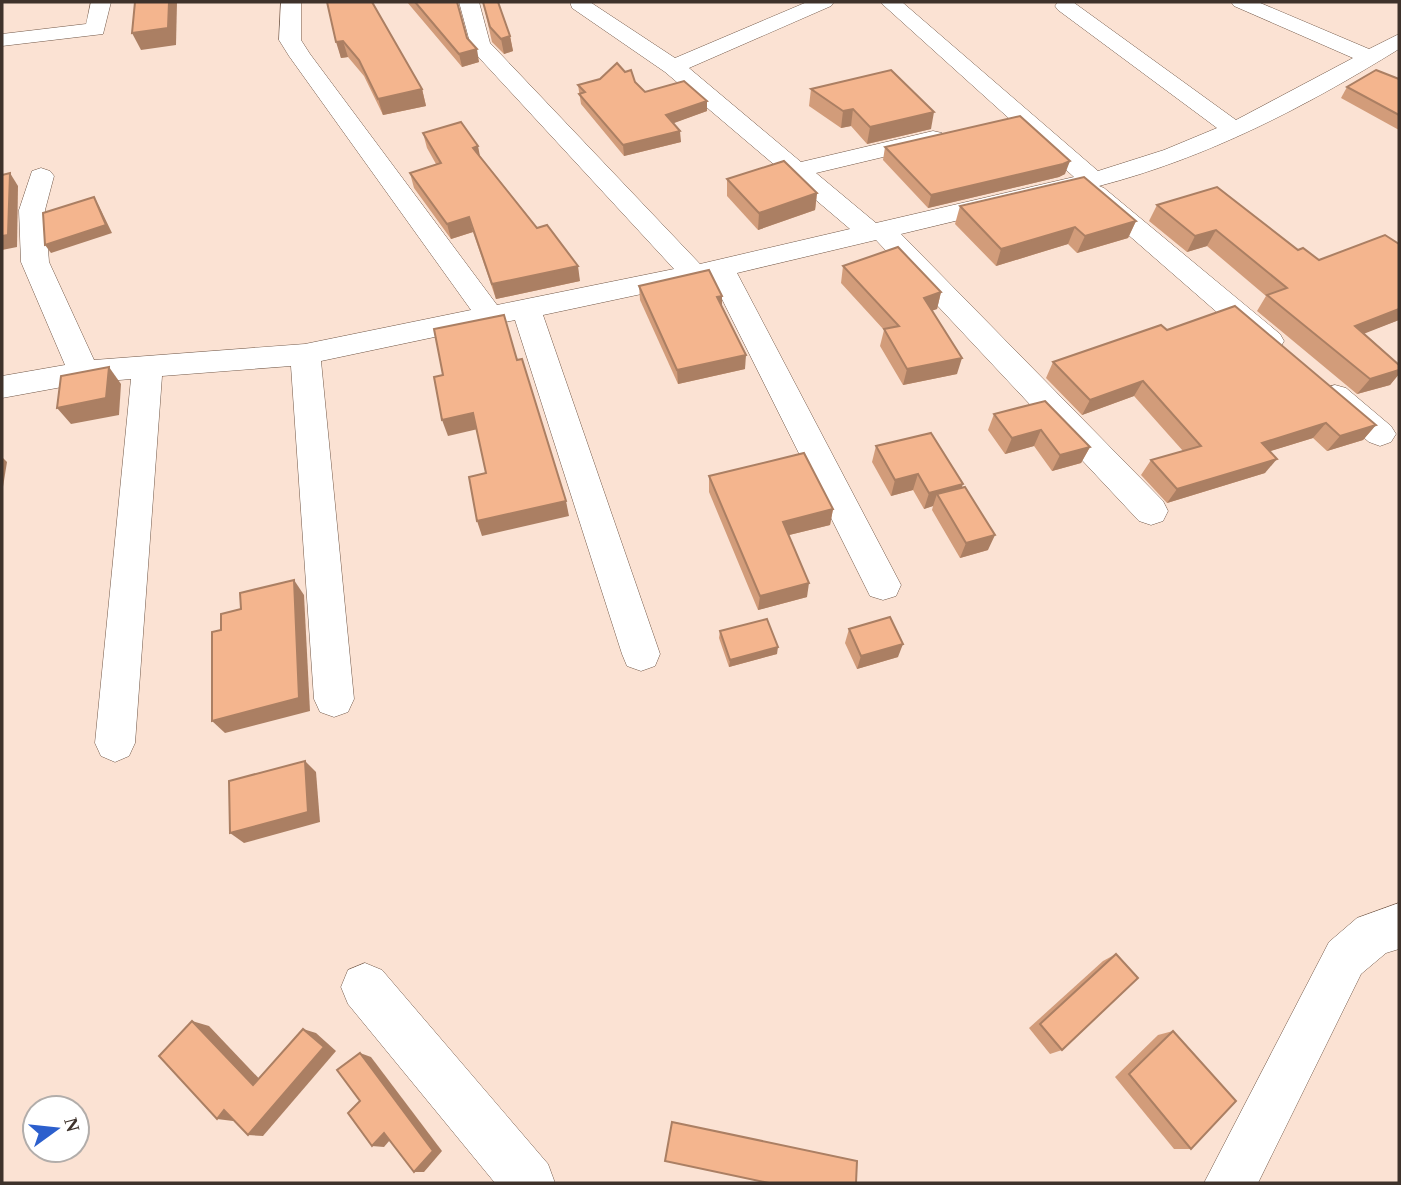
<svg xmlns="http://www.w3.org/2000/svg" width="1401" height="1185" viewBox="0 0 1401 1185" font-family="'Times New Roman',serif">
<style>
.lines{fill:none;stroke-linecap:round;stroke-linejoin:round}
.minor-casing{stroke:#725848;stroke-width:1}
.minor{fill:#fff;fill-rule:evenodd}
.wall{fill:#d29c7a}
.shaded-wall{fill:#ab7f63}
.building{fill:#f4b58e;stroke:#ab7f63;stroke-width:2}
</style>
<rect width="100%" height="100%" fill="#fbe2d3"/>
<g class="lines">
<defs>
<g id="minor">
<polygon points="91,2 111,2 103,34 2,46 2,34 86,24"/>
<path d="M281 2H301V40L310 54 497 305 674 269 472 50 459 2H479L490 43 700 264 850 229 665 72 572 8 570 2H590L675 58 807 2H834L831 6 689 68 801 162 933 131 942 133 945 138 942 143 816 173 876 223 1074 177 880 2H902L1098 171 1164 150 1217 128 1058 10 1055 6 1058 2H1073L1236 120 1353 58 1234 6 1231 2H1258L1369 49 1399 34V49C1305 107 1207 158 1099 186L1104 188 1280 334 1284 341 1280 348 1269 351 1258 348 1086 198 1082 193 1084 190 901 234 1163 501 1168 511 1163 521 1151 525 1139 521 876 240 737 273 901 585 896 596 883 600 870 596 712 279 543 315 660 654 655 666 641 671 627 666 622 654 515 320 321 361 354 699 348 712 334 717 320 712 314 699 291 366 162 376 135 743 129 756 115 762 101 756 95 743 131 379 84 383 2 398V376L65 365 21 262 19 210 32 171 41 168 50 171 54 176 45 210 49 262 94 360 305 344 471 310 289 56 279 40Z"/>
<polygon points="1335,385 1346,388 1391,426 1396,434 1391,442 1380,446 1369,442 1324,404 1319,396 1324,388"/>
<polygon points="1399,903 1399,949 1386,953 1361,974 1258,1183 1204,1183 1329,942 1357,918"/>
<polygon points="365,963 382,970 548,1164 555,1183 495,1183 348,1004 341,987 348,970"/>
</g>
</defs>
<use href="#minor" class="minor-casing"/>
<use href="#minor" class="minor"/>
</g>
<g class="wall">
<polygon points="327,2 422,89 426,106 383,115 364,76 348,57 341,58"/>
<polygon points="407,2 458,2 457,2 467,38 479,62 462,67"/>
<polygon points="483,2 510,36 513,51 504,54 492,42"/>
<polygon points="1399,79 1399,130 1341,98 1347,87"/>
<polygon points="635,82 645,92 707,111 673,123 681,142 624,156 581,104 578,85"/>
<polygon points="811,89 931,129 867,144 851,126 841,128 809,106"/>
<polygon points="423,133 480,156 580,281 496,299 473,232 451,239 414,188 410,173 436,164 427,148"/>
<polygon points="885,147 1065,174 1059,177 928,208 883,160"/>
<polygon points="727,179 817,193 815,210 758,230 727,196"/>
<polygon points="1157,205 1298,250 1319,260 1399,244 1399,320 1364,333 1399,365 1399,374 1390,385 1357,394 1257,311 1266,296 1207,246 1187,252 1149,221"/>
<polygon points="960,206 1136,221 1128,238 1077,253 1068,244 996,266 955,224"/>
<polygon points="843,266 941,292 937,309 932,310 957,374 903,385 880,346 884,330 841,283"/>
<polygon points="639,286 722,307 745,369 678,384 640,300"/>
<polygon points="1167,330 1376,425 1363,440 1327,451 1313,438 1270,451 1265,473 1167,503 1141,475 1151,460 1183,451 1134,396 1082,415 1046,378 1053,362"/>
<polygon points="994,414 1090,447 1081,463 1052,471 1034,446 1005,454 988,430"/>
<polygon points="876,446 962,488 988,550 960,558 932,510 933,506 924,509 913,490 891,496 872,462"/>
<polygon points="709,476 833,509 830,525 789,535 807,597 758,610 709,492"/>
<polygon points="849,629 898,657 857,669 845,643"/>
<polygon points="720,631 777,654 729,667 719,638"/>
<polygon points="1116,954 1062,1050 1050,1054 1029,1028 1103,961"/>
<polygon points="1173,1031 1191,1149 1174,1149 1115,1077 1158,1035"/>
</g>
<g class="shaded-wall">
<polygon points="169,2 177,2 176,45 141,50 132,33"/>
<polygon points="510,36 513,51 504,54 501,39"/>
<polygon points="343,41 348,57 341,58 336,42"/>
<polygon points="477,49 479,62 462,67 459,54"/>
<polygon points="422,89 426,106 383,115 378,99"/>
<polygon points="707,101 707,111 666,126 666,115"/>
<polygon points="853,109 851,126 841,128 843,111"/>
<polygon points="934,112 931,129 867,144 870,127"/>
<polygon points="680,131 681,142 624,156 623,145"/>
<polygon points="478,146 481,161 473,148"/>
<polygon points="1070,161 1065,174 1059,177 928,208 931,195"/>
<polygon points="10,173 18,186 17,247 2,250 2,236"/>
<polygon points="817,193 815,210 758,230 759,213"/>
<polygon points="94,197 99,206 112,233 51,253 45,245"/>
<polygon points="469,217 473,232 451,239 447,224"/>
<polygon points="1136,221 1128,238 1077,253 1085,236"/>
<polygon points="1075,227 1068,244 996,266 1001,249"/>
<polygon points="1216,230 1207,246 1187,252 1195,236"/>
<polygon points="578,266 580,281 496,299 492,284"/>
<polygon points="941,292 937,309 920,315 924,298"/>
<polygon points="722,296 722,310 717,297"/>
<polygon points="1399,309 1399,320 1343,342 1355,326"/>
<polygon points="746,355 745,369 678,384 677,370"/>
<polygon points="962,358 957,374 903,385 907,369"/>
<polygon points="109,367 121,384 119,415 71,424 57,408"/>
<polygon points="1399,370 1399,374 1390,385 1357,394 1370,379"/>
<polygon points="1143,381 1134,396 1082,415 1090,400"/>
<polygon points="473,413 478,429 448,436 442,420"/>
<polygon points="1326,423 1313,438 1251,457 1262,443"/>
<polygon points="1376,425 1363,440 1327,451 1340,436"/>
<polygon points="1041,430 1034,446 1005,454 1012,438"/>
<polygon points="1090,447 1081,463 1052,471 1060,455"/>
<polygon points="2,457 7,462 2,493"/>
<polygon points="1277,459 1265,473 1167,503 1177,489"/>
<polygon points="918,474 913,490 891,496 895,480"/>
<polygon points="963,484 957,500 937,494 933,506 924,509 929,493"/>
<polygon points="566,501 569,516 482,536 477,521"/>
<polygon points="833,509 830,525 781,537 783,522"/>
<polygon points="995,535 988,550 960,558 966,543"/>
<polygon points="294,580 304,595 310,711 225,733 212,721"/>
<polygon points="809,583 807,597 758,610 760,596"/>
<polygon points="903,644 898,657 857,669 861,656"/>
<polygon points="778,647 777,654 729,667 730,660"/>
<polygon points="305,761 316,772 320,822 244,843 230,833"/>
<polygon points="192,1021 209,1026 268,1088 253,1085"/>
<polygon points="303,1029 316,1033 336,1051 263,1136 248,1135"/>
<polygon points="360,1053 371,1057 442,1151 424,1172 414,1172"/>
<polygon points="224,1110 241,1112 233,1121 217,1119"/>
<polygon points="384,1133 395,1134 384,1147 372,1146"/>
</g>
<g class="building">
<polygon points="135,2 169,2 168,28 132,33"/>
<polygon points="327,2 372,2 422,89 378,99 359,60 343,41 336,42"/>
<polygon points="415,2 457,2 467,38 477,49 459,54"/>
<polygon points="483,2 498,2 510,36 501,39 490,27"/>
<polygon points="617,63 625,72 631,70 635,82 645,92 684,81 707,101 666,115 680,131 623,145 579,94 585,92 578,85 600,79"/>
<polygon points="891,70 934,112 870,127 853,109 843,111 811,89"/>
<polygon points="1376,70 1399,79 1399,115 1347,87"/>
<polygon points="1020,116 1070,161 1063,164 931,195 885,147"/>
<polygon points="461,122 478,146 473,148 537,228 547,225 578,266 492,284 469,217 447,224 410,173 441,163 423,133"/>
<polygon points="784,161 817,193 759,213 727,179"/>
<polygon points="10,173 8,235 2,236 2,175"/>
<polygon points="1084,177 1136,221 1085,236 1075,227 1001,249 960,206"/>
<polygon points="1217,187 1298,250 1303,248 1319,260 1385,235 1399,244 1399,309 1355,326 1399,365 1399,370 1370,379 1267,295 1287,288 1216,230 1195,236 1157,205"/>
<polygon points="94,197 106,225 45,245 43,213"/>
<polygon points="898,247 941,292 924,298 962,358 907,369 884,329 899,326 843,266"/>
<polygon points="709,270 722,296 717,297 746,355 677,370 639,286"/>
<polygon points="1235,306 1376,425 1340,436 1326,423 1262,443 1277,459 1177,489 1151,460 1201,446 1143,381 1090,400 1053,362 1161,325 1167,330"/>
<polygon points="504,315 517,360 522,359 566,501 477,521 469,477 486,473 473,413 442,420 434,377 443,375 434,329"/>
<polygon points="109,367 106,398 57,408 61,376"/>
<polygon points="1045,401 1090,447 1060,455 1041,430 1012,438 994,414"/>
<polygon points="931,433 963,484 929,493 918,474 895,480 876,446"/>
<polygon points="804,453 833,509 783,522 809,583 760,596 709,476"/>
<polygon points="965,487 995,535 966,543 937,494"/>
<polygon points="294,580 299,698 212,721 212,632 221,630 221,614 241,609 240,593"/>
<polygon points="890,617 903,644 861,656 849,629"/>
<polygon points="767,619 778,647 730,660 720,631"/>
<polygon points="305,761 308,812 230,833 229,781"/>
<polygon points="1116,954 1138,978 1062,1050 1040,1024"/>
<polygon points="192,1021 253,1085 303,1029 324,1047 248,1135 224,1110 217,1119 159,1056"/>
<polygon points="1173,1031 1236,1101 1191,1149 1129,1074"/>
<polygon points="360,1053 433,1151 414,1172 384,1133 372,1146 348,1113 360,1101 337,1070"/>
<polygon points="672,1122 857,1161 856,1183 769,1183 665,1161"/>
</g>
<rect width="1401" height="1185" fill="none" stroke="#3e322b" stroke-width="7"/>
<g transform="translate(56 1129) rotate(75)"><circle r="33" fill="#ffffff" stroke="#b2adaa" stroke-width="2"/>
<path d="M0-5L12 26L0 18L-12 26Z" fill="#2c5fcd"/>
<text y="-10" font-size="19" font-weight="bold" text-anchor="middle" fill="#3e322b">N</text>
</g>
</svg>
